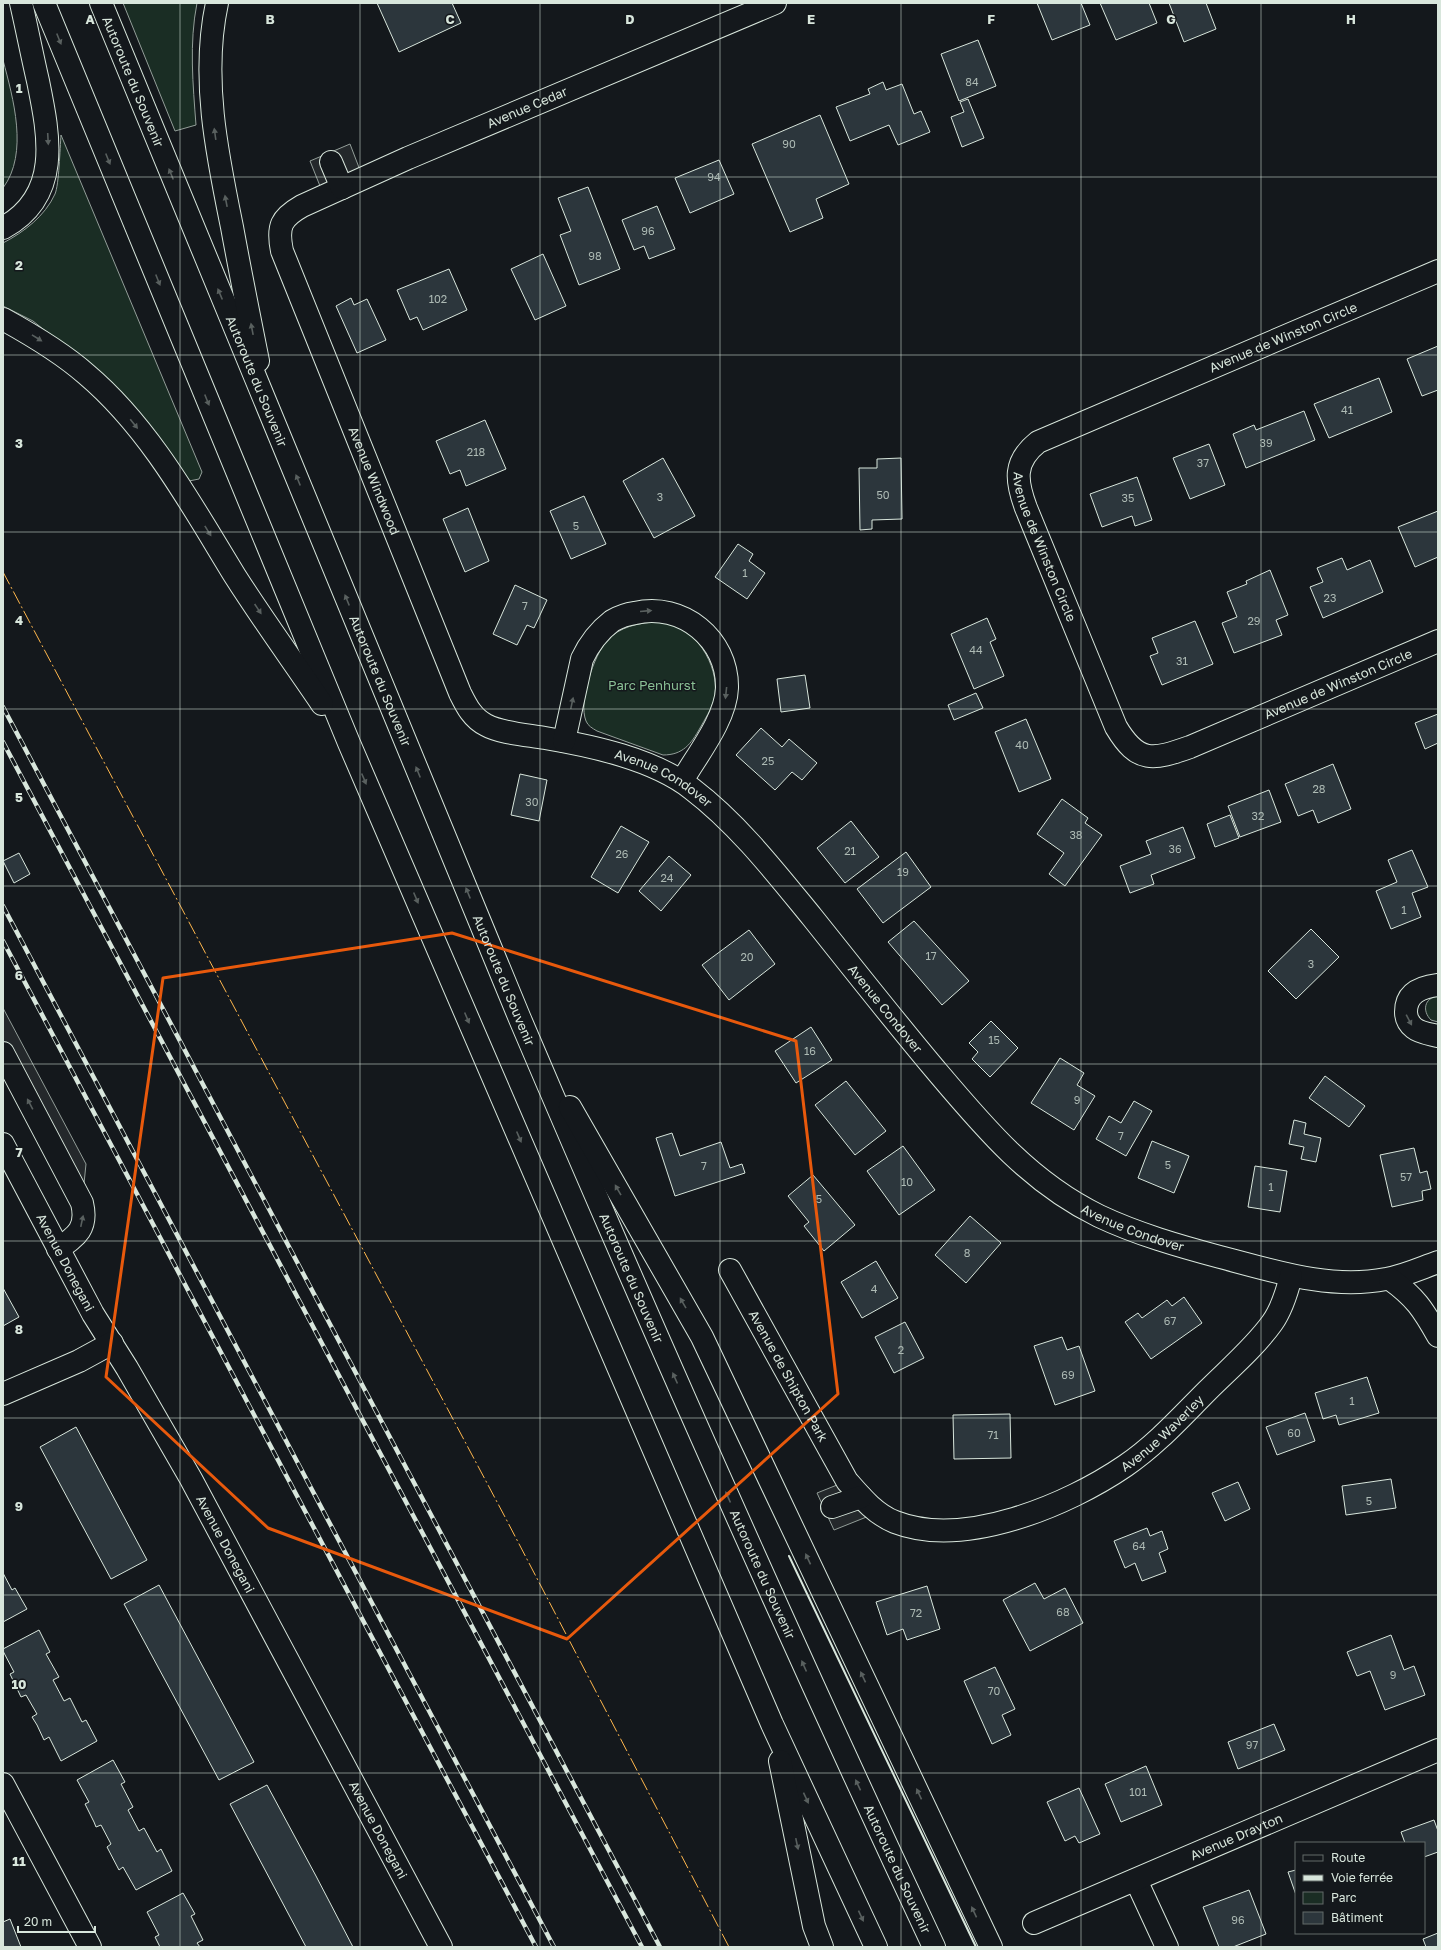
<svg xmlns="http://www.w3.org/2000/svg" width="1441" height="1950" viewBox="0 0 1441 1950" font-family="'Golos Text',sans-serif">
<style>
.green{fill:#1a2d24;stroke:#939e99}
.parking{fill:#24282b;stroke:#939e99}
.building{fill:#2c363c;stroke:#d8e6dc}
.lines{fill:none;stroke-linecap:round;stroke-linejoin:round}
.minor-casing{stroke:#d8e6dc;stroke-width:24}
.highway-casing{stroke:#d8e6dc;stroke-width:24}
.minor{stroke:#14181c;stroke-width:22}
.highway{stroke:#14181c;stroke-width:22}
.rail-casing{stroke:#d8e6dc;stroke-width:4.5}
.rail{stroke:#14181c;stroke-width:3;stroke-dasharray:9;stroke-linecap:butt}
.wall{stroke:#d8e6dc;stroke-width:2}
.power{stroke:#ffb74d;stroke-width:1;stroke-dasharray:14 3 2 3;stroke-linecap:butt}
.oneway{fill:#59605f}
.marked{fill:none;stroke:#e8590c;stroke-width:3;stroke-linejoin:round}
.grid{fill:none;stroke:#d8e6dc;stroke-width:1;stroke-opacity:0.55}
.labels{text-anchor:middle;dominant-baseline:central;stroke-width:3;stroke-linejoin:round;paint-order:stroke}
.number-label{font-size:11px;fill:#adbab4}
.street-label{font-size:13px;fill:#d8e6dc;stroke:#14181c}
.park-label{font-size:13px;fill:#8ac095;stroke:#14181c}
.grid-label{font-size:13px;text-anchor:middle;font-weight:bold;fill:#d8e6dc;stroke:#14181c;stroke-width:3;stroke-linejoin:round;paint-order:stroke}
</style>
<rect width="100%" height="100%" fill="#14181c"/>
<g class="green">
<path d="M123 3H197C189 43 193 85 196 125L175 131Z"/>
<path d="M3 60C13 98 29 153 3 188Z"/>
<path d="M61 135 202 472 199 479 189 481 72 352 33 321 3 306V243C24 232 45 216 55 194 59 185 60 148 61 135Z"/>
<path d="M655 622C660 622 665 622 670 624 700 632 721 671 714 700 711 710 705 719 700 728 691 744 683 755 663 755L597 731C592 728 588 726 586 721 578 701 594 656 607 640 620 627 638 623 655 622Z"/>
<path d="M1438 996V1022L1431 1020C1422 1011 1424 998 1438 996Z"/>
</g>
<g class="parking">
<polygon points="350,144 363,178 324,196 310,161"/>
<polygon points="3,1008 86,1164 82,1203 3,1053"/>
<polygon points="847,1481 879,1512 834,1530 817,1493"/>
</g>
<g class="building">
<polygon points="377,3 452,3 461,23 399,52"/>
<polygon points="1037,3 1081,3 1090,25 1052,40"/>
<polygon points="1100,3 1149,3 1157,23 1116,40"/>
<polygon points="1169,3 1206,3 1216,29 1184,42"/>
<polygon points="978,40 996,86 959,101 941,54"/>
<polygon points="883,82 886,90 902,84 914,114 921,111 930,132 898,145 889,125 850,141 836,107 870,94 868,89"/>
<polygon points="968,99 984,138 962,147 951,117 964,112 960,102"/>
<polygon points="820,115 849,184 816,199 823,218 790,232 752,144"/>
<polygon points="719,160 734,194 690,213 675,178"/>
<polygon points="588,187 620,269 579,285 560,235 571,231 558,198"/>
<polygon points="657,206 675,249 649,259 644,246 634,250 622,220"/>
<polygon points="543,254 566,306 535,320 511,269"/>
<polygon points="449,269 467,310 423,330 417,317 410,320 397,290"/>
<polygon points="351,298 354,305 367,299 386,340 357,353 336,306"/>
<polygon points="1438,346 1438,390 1422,396 1407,359"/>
<polygon points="1379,378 1392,412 1329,438 1314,404"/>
<polygon points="1304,411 1315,440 1246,468 1233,434 1254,425 1256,430"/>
<polygon points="485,420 506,469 466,486 460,470 450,474 436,441"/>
<polygon points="1209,444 1225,485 1190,499 1173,458"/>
<polygon points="663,458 695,516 654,538 623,481"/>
<polygon points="901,458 902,519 872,520 872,529 860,530 859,468 877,468 877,459"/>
<polygon points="1137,477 1152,520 1135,526 1132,516 1102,527 1090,494"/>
<polygon points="584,496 606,544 571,559 550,511"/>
<polygon points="468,508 489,561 465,572 443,519"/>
<polygon points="1438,511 1438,557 1415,567 1398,527"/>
<polygon points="738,544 753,554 749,561 765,573 747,599 715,577"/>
<polygon points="1342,558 1347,570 1370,560 1383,592 1323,618 1310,587 1323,582 1317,568"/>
<polygon points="1270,570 1288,615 1276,620 1282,635 1234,653 1222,623 1237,617 1227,592 1247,584 1246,581"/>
<polygon points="515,585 547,600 534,628 527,625 517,645 493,634"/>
<polygon points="987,618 996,639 990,642 1004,676 974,689 951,634"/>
<polygon points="1195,621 1213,664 1162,685 1150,656 1158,653 1152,638"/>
<polygon points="805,675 810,708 781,712 777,679"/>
<polygon points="976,693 983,708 954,720 948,705"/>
<polygon points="1438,714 1438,743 1425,749 1415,723"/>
<polygon points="1026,719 1051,779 1019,792 995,732"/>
<polygon points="761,728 782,747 789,739 817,763 802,780 792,772 775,790 736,755"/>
<polygon points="1333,764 1351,809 1318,823 1313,810 1298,816 1285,784"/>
<polygon points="520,774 547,780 539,821 511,815"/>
<polygon points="1269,790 1281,822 1240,837 1228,806"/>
<polygon points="1062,799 1088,818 1085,823 1102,835 1065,886 1049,874 1064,853 1037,834"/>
<polygon points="1230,815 1239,838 1215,847 1207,824"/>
<polygon points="851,821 879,857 845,883 817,848"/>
<polygon points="621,826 649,842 618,893 591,877"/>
<polygon points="1183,827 1195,858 1151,875 1154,884 1130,893 1120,866 1151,854 1146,841"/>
<polygon points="1412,850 1428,887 1412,893 1421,917 1391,929 1376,891 1397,882 1388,860"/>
<polygon points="906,852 931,887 883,923 857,889"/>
<polygon points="19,853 30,874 14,883 3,861"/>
<polygon points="669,856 691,875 661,911 639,891"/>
<polygon points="914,921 969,981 942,1005 888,942"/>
<polygon points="1311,929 1339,957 1296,999 1268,971"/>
<polygon points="749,930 775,964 729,1000 702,965"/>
<polygon points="991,1021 1018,1048 990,1077 972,1059 978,1052 969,1043"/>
<polygon points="811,1027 832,1060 796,1083 775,1051"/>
<polygon points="1060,1058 1084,1073 1077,1085 1095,1096 1074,1130 1031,1103"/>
<polygon points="1325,1076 1365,1106 1349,1127 1309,1098"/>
<polygon points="846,1081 886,1131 855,1155 815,1105"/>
<polygon points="1134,1101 1152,1111 1126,1156 1096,1139 1109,1116 1121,1123"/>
<polygon points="1294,1120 1306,1123 1304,1134 1321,1138 1316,1162 1301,1159 1304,1147 1289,1144"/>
<polygon points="672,1133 680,1156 721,1142 730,1168 742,1164 745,1173 675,1196 656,1138"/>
<polygon points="1152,1141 1189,1156 1174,1193 1138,1178"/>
<polygon points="903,1146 935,1190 899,1215 867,1171"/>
<polygon points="1414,1148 1420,1173 1427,1171 1431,1189 1422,1191 1423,1200 1392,1207 1380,1155"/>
<polygon points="1255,1166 1287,1171 1280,1212 1248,1207"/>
<polygon points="813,1175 855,1225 824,1251 804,1226 809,1222 788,1196"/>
<polygon points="970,1216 1001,1243 966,1283 935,1255"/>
<polygon points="876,1261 898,1298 862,1318 841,1282"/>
<polygon points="3,1288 19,1317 3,1326"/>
<polygon points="1184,1297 1202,1323 1151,1359 1125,1322 1138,1313 1142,1318 1167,1300 1172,1306"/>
<polygon points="905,1322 924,1358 894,1373 875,1337"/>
<polygon points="1062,1337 1067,1350 1079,1346 1095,1391 1055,1405 1034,1346"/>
<polygon points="1367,1377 1379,1413 1339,1425 1336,1415 1323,1419 1315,1393"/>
<polygon points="1305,1413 1315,1441 1277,1455 1266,1427"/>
<polygon points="1010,1414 1011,1458 954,1459 953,1415"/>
<polygon points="76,1427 147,1560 111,1579 40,1447"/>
<polygon points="1391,1479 1396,1508 1346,1515 1342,1486"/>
<polygon points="1238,1482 1250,1509 1225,1521 1212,1493"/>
<polygon points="1147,1528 1150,1536 1162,1531 1168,1549 1159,1553 1166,1572 1142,1581 1135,1563 1125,1568 1114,1541"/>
<polygon points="3,1573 12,1590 15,1588 27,1609 3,1622"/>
<polygon points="1035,1583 1044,1599 1065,1588 1083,1623 1030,1651 1003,1600"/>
<polygon points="159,1585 254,1762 219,1780 124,1604"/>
<polygon points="927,1586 940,1629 907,1640 903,1629 887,1635 876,1602"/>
<polygon points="39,1630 50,1652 46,1654 59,1677 53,1680 64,1701 70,1698 82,1722 86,1720 97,1741 61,1761 49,1737 44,1740 37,1725 32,1717 37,1714 26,1695 21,1697 10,1674 14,1672 3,1651 3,1649"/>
<polygon points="1391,1635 1404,1670 1414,1666 1425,1695 1385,1710 1370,1671 1357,1676 1347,1652"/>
<polygon points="995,1667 1015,1709 1002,1715 1011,1735 992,1744 964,1681"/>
<polygon points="1274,1724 1285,1750 1238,1769 1228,1742"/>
<polygon points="113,1760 125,1782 121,1784 133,1807 128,1810 139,1831 144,1828 157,1852 161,1849 172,1871 136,1890 123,1867 119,1870 107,1847 111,1844 101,1825 96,1827 94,1822 85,1804 89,1802 77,1780"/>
<polygon points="1146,1766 1162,1805 1121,1822 1105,1784"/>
<polygon points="267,1785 316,1876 353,1947 306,1947 230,1804"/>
<polygon points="1079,1788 1100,1834 1079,1843 1075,1836 1065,1841 1047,1802"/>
<polygon points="1434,1820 1438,1831 1438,1852 1424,1857 1424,1843 1405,1843 1401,1832"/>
<polygon points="1296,1870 1296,1895 1288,1872"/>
<polygon points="1249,1890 1266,1934 1233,1947 1219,1947 1203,1907"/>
<polygon points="183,1893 195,1914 191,1916 203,1940 197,1943 200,1947 160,1947 155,1937 159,1935 147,1912"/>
<polygon points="10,1919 21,1947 3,1947 3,1922"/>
<polygon points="1438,1933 1438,1947 1426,1947 1423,1939"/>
</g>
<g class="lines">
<defs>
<g id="minor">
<path id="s1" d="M775 3 408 158 302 206C281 218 277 226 282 251L460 693C466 705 472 718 486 725 500 733 528 735 545 738 592 746 654 759 692 789 738 824 776 873 812 917 852 967 892 1018 934 1068 983 1126 1029 1182 1099 1216 1137 1234 1179 1246 1220 1257 1274 1271 1330 1290 1386 1279 1404 1276 1421 1268 1438 1262"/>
<polyline points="331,162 342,188"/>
<path id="s2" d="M1438 271 1038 442C1013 462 1016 481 1026 508L1116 727C1138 764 1153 760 1190 747L1438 641"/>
<path d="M564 741 582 659C589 644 599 631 612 621 619 617 628 614 635 613 682 602 728 639 727 688 726 719 697 755 682 781"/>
<path d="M1438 985C1421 987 1406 993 1406 1012 1406 1018 1409 1024 1414 1028 1420 1033 1430 1034 1438 1036"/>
<path d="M3 1053 82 1203C88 1228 77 1236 58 1249"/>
<path id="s3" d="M3 1144 93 1314 127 1368 191 1479 441 1947"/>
<path id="s4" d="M730 1270 847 1481C861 1497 875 1514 895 1522 964 1549 1068 1505 1125 1466 1156 1445 1181 1417 1207 1391 1229 1369 1254 1348 1272 1323 1282 1309 1287 1292 1291 1276"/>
<path d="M1390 1279C1415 1297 1423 1309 1438 1336"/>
<polyline points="3,1394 79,1361 112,1343"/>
<polyline points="832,1507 861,1497"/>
<polyline points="3,1784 90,1947"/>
<polyline points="1136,1880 1167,1947"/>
<path id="s5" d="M1034 1923 1438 1750"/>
</g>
<g id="highway">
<polyline points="44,3 349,743 772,1724 876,1947"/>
<path id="s6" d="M101 3 520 1019C653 1331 790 1640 934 1947"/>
<path d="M217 3C201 77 217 154 232 227 240 271 249 316 258 361"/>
<path d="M3 228C62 196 49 135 38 81 32 55 27 29 21 3"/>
<path d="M3 319C32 335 61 352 86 374 150 428 192 506 235 576 263 620 293 661 322 704"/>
<polyline points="570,1107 702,1337 991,1947"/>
<polyline points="780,1761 814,1926 822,1947"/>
</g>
</defs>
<use href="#minor" class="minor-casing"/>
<use href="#highway" class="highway-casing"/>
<use href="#minor" class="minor"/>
<use href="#highway" class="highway"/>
<defs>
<g id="rail">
<polyline points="3,707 660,1947"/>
<polyline points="3,742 642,1947"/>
<polyline points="3,906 554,1947"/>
<polyline points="3,941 536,1947"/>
</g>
</defs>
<use href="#rail" class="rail-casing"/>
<use href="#rail" class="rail"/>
<polyline class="wall" points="789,1556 976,1947"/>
<polyline class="power" points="3,572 505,1517 729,1947"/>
</g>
<defs><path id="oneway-solid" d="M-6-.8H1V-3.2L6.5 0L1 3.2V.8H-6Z"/></defs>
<g class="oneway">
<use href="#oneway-solid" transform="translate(59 39) rotate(68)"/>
<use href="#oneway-solid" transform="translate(215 134) rotate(-98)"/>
<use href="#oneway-solid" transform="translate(48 139) rotate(87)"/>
<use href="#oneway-solid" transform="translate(108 159) rotate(68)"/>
<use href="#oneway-solid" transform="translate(171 174) rotate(-112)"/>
<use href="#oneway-solid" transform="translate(226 201) rotate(-101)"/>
<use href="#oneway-solid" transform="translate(158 280) rotate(68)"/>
<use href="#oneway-solid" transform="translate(220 294) rotate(-113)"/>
<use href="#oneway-solid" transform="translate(252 329) rotate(-101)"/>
<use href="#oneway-solid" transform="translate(37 338) rotate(32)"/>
<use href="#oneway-solid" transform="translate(207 400) rotate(68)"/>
<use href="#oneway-solid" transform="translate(134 424) rotate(51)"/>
<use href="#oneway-solid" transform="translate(298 480) rotate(-112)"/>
<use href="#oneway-solid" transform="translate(208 531) rotate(58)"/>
<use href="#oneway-solid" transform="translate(347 600) rotate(-112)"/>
<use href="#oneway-solid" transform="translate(258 609) rotate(56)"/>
<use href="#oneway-solid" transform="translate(646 611) rotate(-5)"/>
<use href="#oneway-solid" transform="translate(726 693) rotate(96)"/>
<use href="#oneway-solid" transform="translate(572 703) rotate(-78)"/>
<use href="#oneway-solid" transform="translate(418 772) rotate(-112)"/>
<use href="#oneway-solid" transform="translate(364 779) rotate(67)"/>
<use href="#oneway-solid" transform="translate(468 893) rotate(-112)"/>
<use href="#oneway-solid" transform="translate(416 898) rotate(67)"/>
<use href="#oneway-solid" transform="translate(467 1018) rotate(67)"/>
<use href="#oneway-solid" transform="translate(1409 1020) rotate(62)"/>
<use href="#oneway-solid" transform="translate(30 1104) rotate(-118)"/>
<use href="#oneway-solid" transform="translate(519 1137) rotate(67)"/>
<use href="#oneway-solid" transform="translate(618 1190) rotate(-120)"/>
<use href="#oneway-solid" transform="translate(82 1221) rotate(-78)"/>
<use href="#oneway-solid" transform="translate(683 1303) rotate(-120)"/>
<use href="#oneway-solid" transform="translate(675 1378) rotate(-114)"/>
<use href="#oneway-solid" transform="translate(728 1497) rotate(-114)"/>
<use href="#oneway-solid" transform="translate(808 1559) rotate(-115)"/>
<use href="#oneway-solid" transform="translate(804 1666) rotate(-114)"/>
<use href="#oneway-solid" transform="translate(863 1677) rotate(-115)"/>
<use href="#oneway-solid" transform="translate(858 1785) rotate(-115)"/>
<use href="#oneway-solid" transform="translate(919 1794) rotate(-115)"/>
<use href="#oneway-solid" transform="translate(806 1798) rotate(65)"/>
<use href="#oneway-solid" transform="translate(797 1844) rotate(78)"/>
<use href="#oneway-solid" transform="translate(974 1912) rotate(-115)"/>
<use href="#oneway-solid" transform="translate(861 1916) rotate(65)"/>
</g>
<path class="marked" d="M452 933 796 1041 838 1394 567 1639 268 1528 106 1377 163 978Z"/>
<path class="grid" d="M180 3V1947M360 3V1947M540 3V1947M720 3V1947M901 3V1947M1081 3V1947M1261 3V1947M3 177H1438M3 355H1438M3 532H1438M3 709H1438M3 886H1438M3 1064H1438M3 1241H1438M3 1418H1438M3 1595H1438M3 1773H1438"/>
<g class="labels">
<g class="number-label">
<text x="972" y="81">84</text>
<text x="789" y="143">90</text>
<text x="714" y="176">94</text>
<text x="648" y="230">96</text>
<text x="595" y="255">98</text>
<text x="438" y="298">102</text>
<text x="1347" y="409">41</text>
<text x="1266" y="442">39</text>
<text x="476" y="451">218</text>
<text x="1203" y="462">37</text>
<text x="883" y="494">50</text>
<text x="660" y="496">3</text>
<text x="1128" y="497">35</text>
<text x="576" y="525">5</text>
<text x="745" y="572">1</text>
<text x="1330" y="597">23</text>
<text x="525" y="605">7</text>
<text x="1254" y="620">29</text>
<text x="976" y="649">44</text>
<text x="1182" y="660">31</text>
<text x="1022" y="744">40</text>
<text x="768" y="760">25</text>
<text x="1319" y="788">28</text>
<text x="532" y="801">30</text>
<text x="1258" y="815">32</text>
<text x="1076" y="834">38</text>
<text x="1175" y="848">36</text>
<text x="850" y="850">21</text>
<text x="622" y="853">26</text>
<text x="903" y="871">19</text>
<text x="667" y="877">24</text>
<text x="1404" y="909">1</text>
<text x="931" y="955">17</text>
<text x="747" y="956">20</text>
<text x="1311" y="963">3</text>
<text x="994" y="1039">15</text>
<text x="810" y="1050">16</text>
<text x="1077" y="1099">9</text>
<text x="1121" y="1135">7</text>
<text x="1168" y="1164">5</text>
<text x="704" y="1165">7</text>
<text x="1406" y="1176">57</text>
<text x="907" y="1181">10</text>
<text x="1271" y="1186">1</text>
<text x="819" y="1198">5</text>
<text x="967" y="1252">8</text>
<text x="874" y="1288">4</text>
<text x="1170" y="1320">67</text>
<text x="901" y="1349">2</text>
<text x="1068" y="1374">69</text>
<text x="1352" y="1400">1</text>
<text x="1294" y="1432">60</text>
<text x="993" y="1434">71</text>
<text x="1369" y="1500">5</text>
<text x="1139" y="1545">64</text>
<text x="1063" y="1611">68</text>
<text x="916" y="1612">72</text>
<text x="1393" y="1674">9</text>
<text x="994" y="1690">70</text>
<text x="1252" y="1744">97</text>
<text x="1138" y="1791">101</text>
<text x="1238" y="1919">96</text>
</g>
<g class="street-label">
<text stroke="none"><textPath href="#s6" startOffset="85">Autoroute du Souvenir</textPath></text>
<text transform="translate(527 107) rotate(-23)">Avenue Cedar</text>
<text transform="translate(1283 337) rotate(-23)">Avenue de Winston Circle</text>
<text stroke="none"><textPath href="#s6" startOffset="409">Autoroute du Souvenir</textPath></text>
<text stroke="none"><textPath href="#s1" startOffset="817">Avenue Windwood</textPath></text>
<text stroke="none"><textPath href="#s2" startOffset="551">Avenue de Winston Circle</textPath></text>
<text stroke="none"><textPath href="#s6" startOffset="733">Autoroute du Souvenir</textPath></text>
<text stroke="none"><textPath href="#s2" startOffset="994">Avenue de Winston Circle</textPath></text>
<text stroke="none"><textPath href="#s1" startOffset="1275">Avenue Condover</textPath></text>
<text stroke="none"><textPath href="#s6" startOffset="1057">Autoroute du Souvenir</textPath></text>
<text stroke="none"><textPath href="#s1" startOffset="1599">Avenue Condover</textPath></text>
<text stroke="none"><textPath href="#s1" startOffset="1935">Avenue Condover</textPath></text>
<text stroke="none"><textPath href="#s3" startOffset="134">Avenue Donegani</textPath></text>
<text stroke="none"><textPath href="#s6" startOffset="1381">Autoroute du Souvenir</textPath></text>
<text stroke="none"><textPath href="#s4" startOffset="121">Avenue de Shipton Park</textPath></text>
<text stroke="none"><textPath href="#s4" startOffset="599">Avenue Waverley</textPath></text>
<text stroke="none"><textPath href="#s3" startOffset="458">Avenue Donegani</textPath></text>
<text stroke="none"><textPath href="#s6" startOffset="1705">Autoroute du Souvenir</textPath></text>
<text stroke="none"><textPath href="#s3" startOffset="782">Avenue Donegani</textPath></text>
<text stroke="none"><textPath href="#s5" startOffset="220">Avenue Drayton</textPath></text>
<text stroke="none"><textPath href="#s6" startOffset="2029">Autoroute du Souvenir</textPath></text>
</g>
<g class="park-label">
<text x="652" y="685">Parc Penhurst</text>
</g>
</g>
<g class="grid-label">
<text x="90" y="24">A</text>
<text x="270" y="24">B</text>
<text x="450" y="24">C</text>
<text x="630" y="24">D</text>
<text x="811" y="24">E</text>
<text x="991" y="24">F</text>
<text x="1171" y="24">G</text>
<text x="1351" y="24">H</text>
<text x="19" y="93">1</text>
<text x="19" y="270">2</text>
<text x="19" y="448">3</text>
<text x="19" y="625">4</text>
<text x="19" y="802">5</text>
<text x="19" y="980">6</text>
<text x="19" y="1157">7</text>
<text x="19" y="1334">8</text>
<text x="19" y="1511">9</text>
<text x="19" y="1689">10</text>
<text x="19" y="1866">11</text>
</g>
<rect width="1441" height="1950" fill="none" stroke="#d8e6dc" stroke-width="8"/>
<rect x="1295" y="1842" width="130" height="92" fill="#14181c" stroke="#626a69"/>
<rect x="1303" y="1855" width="20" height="6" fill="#14181c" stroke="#626a69"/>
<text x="1331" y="1862" font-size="12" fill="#d8e6dc">Route</text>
<rect x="1303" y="1875" width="20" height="6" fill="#d8e6dc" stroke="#626a69"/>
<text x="1331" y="1882" font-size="12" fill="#d8e6dc">Voie ferrée</text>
<rect x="1303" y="1892" width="20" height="12" fill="#1a2d24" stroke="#626a69"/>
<text x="1331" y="1902" font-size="12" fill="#d8e6dc">Parc</text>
<rect x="1303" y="1912" width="20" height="12" fill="#2c363c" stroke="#626a69"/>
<text x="1331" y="1922" font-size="12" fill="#d8e6dc">Bâtiment</text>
<path d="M18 1926v6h77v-6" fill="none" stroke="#d8e6dc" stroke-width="2"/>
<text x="24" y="1926" font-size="12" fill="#d8e6dc" stroke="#14181c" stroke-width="3" paint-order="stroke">20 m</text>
</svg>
